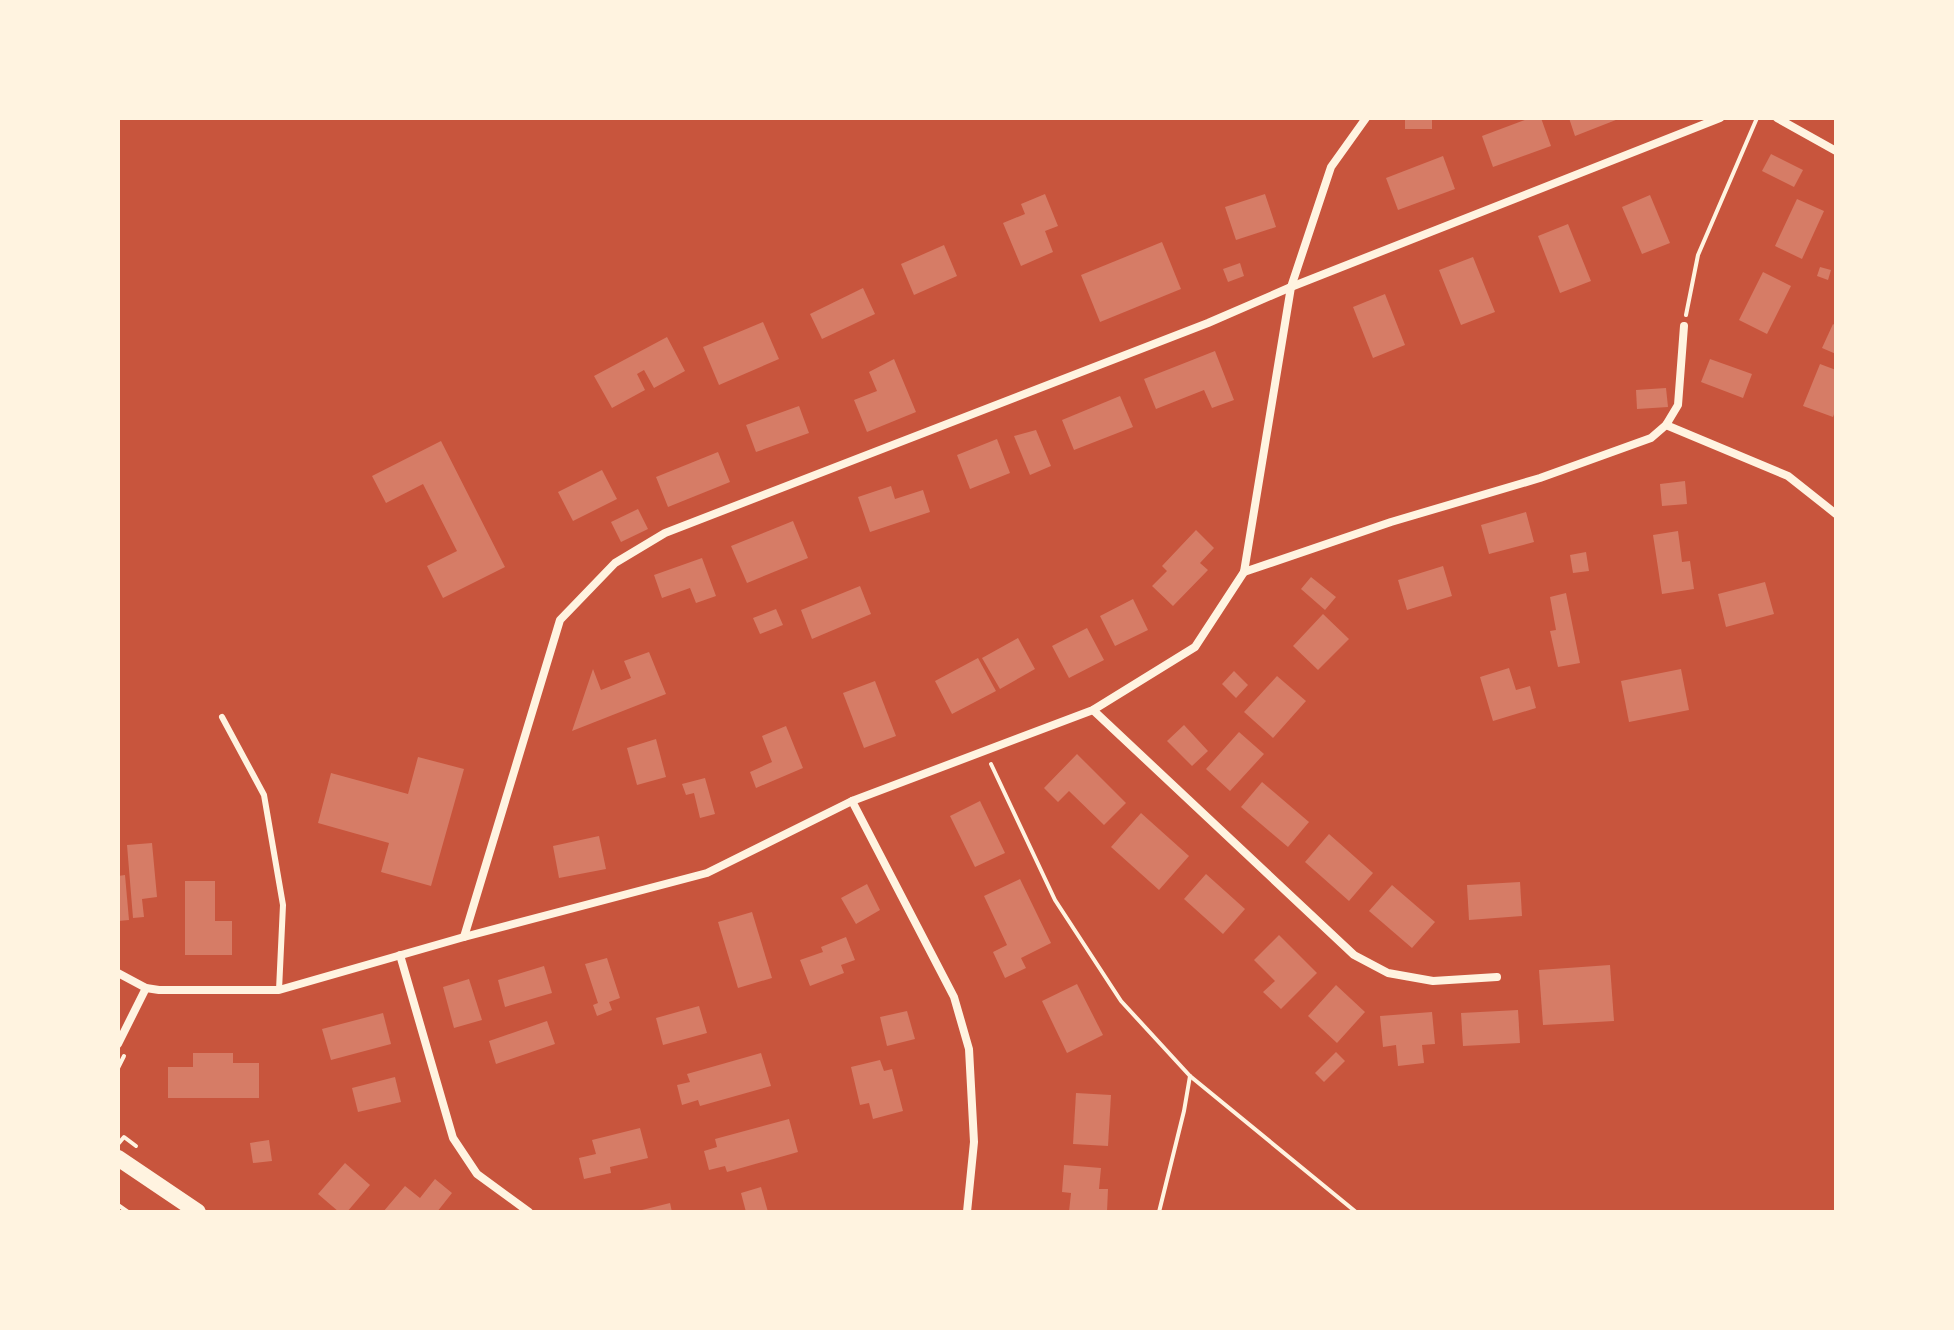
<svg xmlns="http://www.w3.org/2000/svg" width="1954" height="1330" viewBox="0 0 1954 1330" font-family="Quicksand,sans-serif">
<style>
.building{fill:#d67c66}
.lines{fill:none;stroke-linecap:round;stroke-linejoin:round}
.path{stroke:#fff3e0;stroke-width:4}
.service{stroke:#fff3e0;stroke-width:6}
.minor{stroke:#fff3e0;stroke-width:8}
.secondary{stroke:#fff3e0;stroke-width:16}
</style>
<rect width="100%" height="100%" fill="#c8553d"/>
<g class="building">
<rect x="1405" y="118" width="27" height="11"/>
<polygon points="1530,118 1541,118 1551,146 1493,167 1482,136"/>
<polygon points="1569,118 1621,118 1575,136"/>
<polygon points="1771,154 1803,170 1794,187 1762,171"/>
<polygon points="1443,156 1455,189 1398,210 1386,178"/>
<polygon points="1045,194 1058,226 1045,231 1053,252 1021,266 1003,223 1025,214 1021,204"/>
<polygon points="1265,194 1276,227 1236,240 1225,207"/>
<polygon points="1650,195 1670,243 1642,254 1622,207"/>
<polygon points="1797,199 1824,211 1802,259 1775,246"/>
<polygon points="1568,224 1591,281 1560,293 1538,236"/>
<polygon points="1162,242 1181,289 1100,322 1081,275"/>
<polygon points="944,245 957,276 914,295 901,264"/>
<polygon points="1473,257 1495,312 1461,325 1439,270"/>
<polygon points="1240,263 1244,276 1228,282 1223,269"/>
<polygon points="1820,267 1831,270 1828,280 1817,276"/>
<polygon points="1763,272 1791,286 1767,334 1739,320"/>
<polygon points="863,288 875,314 822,339 810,314"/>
<polygon points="1385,294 1405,345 1373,358 1353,307"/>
<polygon points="763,322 779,359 719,385 703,347"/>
<polygon points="1833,324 1836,326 1836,354 1822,348"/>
<polygon points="667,337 685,371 654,388 644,370 637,374 645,390 612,408 594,376"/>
<polygon points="1215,351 1234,400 1212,408 1204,390 1156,409 1144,379"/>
<polygon points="894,359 916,412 867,432 854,400 877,391 869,372"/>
<polygon points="1710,359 1752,374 1743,398 1701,382"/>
<polygon points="1820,364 1836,370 1836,409 1833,417 1803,406"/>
<polygon points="1666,388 1668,407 1637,409 1636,390"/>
<polygon points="1120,396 1133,427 1074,450 1062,420"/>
<polygon points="799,406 809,433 756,452 746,425"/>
<polygon points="1036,430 1051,466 1030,475 1014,436"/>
<polygon points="997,439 1010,473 970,489 957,455"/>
<polygon points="441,441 505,567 443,598 427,566 457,551 423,484 386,503 372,476"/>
<polygon points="718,452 730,482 668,507 656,477"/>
<polygon points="602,470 617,499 573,521 558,492"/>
<polygon points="1685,481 1687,504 1662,506 1660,484"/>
<polygon points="891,486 895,499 923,490 930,512 870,532 858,497"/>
<polygon points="638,509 648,529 621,542 611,522"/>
<polygon points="1526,512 1534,542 1489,554 1481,525"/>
<polygon points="793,521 808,558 747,583 731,546"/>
<polygon points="1196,530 1214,548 1200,563 1208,570 1173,606 1152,586 1167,571 1162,566"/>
<polygon points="1678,531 1682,562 1690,561 1694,589 1662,594 1653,535"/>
<polygon points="1586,552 1589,571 1573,573 1570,555"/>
<polygon points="702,558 716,596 696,603 690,588 662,598 654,575"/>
<polygon points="1443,566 1452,596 1407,610 1398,580"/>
<polygon points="1311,577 1336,597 1325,610 1301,589"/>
<polygon points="1765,582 1774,614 1726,627 1718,594"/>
<polygon points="860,586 871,614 812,639 801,610"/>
<polygon points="1566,593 1580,663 1558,667 1550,631 1556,630 1550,597"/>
<polygon points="1133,599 1148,630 1115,646 1100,616"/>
<polygon points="776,609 783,625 760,634 753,618"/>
<polygon points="1323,614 1349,639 1318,670 1293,646"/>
<polygon points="1087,628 1104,660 1069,678 1052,646"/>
<polygon points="1018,638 1035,669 1000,689 982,658"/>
<polygon points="649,652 666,694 572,731 593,669 601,690 631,678 624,661"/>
<polygon points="978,658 996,691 952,714 935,681"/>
<polygon points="1509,668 1516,690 1530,686 1536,708 1493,721 1480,677"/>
<polygon points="1681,669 1689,710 1629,722 1621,681"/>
<polygon points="1234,671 1248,685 1236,698 1222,684"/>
<polygon points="1277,676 1306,701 1273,738 1244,712"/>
<polygon points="875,681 896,736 864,748 843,693"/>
<polygon points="1184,725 1208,751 1192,766 1167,741"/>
<polygon points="786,726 803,768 756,788 750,772 772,762 762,736"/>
<polygon points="1239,732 1264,754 1230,791 1206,769"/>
<polygon points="656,739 666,777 637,785 627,748"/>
<polygon points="1077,754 1126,803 1104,825 1069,791 1058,802 1044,788"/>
<polygon points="418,757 464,769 431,886 381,872 389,843 318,823 331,773 408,794"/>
<polygon points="705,778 715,814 700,818 694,793 686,795 682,784"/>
<polygon points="1262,782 1309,822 1288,847 1241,807"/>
<polygon points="980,801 1005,853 975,867 950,816"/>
<polygon points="1141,813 1189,856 1159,890 1111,847"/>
<polygon points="1329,834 1373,873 1349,901 1305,862"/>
<polygon points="599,836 606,869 559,878 553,846"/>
<polygon points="152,843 157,897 142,899 144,917 133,918 127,845"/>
<polygon points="1206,874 1245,909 1223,934 1184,899"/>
<polygon points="125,875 129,920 118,921 118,876"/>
<polygon points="1020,879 1051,943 1021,958 1026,968 1005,978 993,952 1007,945 984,896"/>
<polygon points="185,881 215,881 215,921 232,921 232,955 185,955"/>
<polygon points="1520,882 1522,916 1469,920 1467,885"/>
<polygon points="867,884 880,910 856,924 841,898"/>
<polygon points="1392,885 1435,922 1412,948 1369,911"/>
<polygon points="752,912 772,978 738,988 718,922"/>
<polygon points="1279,935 1317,973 1281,1009 1263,992 1275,981 1254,960"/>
<polygon points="846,937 855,960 841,965 844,973 810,986 800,960 823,952 821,947"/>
<polygon points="607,958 620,998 609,1002 612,1010 597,1016 593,1005 598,1003 585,964"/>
<polygon points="1610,965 1614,1021 1543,1025 1539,970"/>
<polygon points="544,966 552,993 505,1007 498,980"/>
<polygon points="469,979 482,1020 454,1028 443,987"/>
<polygon points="1077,984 1103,1035 1067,1053 1042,1001"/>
<polygon points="1336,985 1365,1012 1337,1043 1308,1016"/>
<polygon points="699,1006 707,1033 663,1045 656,1018"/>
<polygon points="1518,1010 1520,1043 1463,1046 1461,1013"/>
<polygon points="907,1011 915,1039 887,1046 880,1017"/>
<polygon points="1432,1012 1435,1044 1422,1045 1424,1063 1398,1066 1396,1045 1383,1047 1380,1016"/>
<polygon points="383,1013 391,1044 331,1060 322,1029"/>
<polygon points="547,1021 555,1044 496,1064 489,1041"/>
<polygon points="1336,1052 1345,1061 1324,1082 1315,1073"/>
<polygon points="193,1053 233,1053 233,1063 259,1063 259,1098 168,1098 168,1067 193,1067"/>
<polygon points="761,1053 771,1086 700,1106 698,1100 682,1105 677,1085 690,1082 687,1074"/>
<polygon points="880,1060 884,1071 892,1069 903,1111 873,1119 869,1103 860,1105 851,1067"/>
<polygon points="395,1077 401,1102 358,1112 352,1088"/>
<polygon points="1076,1093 1111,1095 1108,1146 1073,1144"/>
<polygon points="789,1119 798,1152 727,1172 725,1166 709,1170 704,1151 717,1147 715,1139"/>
<polygon points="640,1128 648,1158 610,1167 611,1173 584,1179 579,1158 596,1154 592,1140"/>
<polygon points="269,1140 272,1161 253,1163 250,1143"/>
<polygon points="345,1163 370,1185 347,1212 339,1212 318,1194"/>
<polygon points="1064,1165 1101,1168 1099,1189 1108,1189 1107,1212 1069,1212 1071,1193 1062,1192"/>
<polygon points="435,1179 452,1193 437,1212 383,1212 405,1186 420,1198"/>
<polygon points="761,1187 768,1212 746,1212 741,1193"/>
<polygon points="670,1203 672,1212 638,1212 638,1211"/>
</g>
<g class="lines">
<g class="path">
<polyline points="1686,315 1698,255 1757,118"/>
<polyline points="991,764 1055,900 1121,1001 1190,1076 1356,1212"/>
<polyline points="118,1068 124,1056"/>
<polyline points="119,1143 124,1137 136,1146"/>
<polyline points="118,1205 128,1212"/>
<polyline points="1159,1212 1184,1111 1190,1076"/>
</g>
<polyline class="service" points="222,717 264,795 283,905 279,990"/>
<g class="minor">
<polyline points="1777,118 1836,151"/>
<polyline points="1666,425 1788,476 1836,514"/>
<polyline points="1244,572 1391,522 1540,478 1651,438 1666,425 1678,405 1684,326"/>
<polyline points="1093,710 1354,955 1388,973 1433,981 1497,977"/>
<polyline points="852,801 954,997 969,1049 974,1142 967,1212"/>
<polyline points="464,937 560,620 615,563 665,533 1208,323 1291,287 1720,118"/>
<polyline points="400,955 453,1138 477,1174 529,1212"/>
<polyline points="118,973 146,988 159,990 279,990 464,937 707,873 852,801 1093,710 1195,647 1244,572 1291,287 1331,167 1366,118"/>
<polyline points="118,1044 146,988"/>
</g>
<polyline class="secondary" points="118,1158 198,1212"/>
</g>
<rect width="1954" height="1330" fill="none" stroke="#fff3e0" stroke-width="240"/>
</svg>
